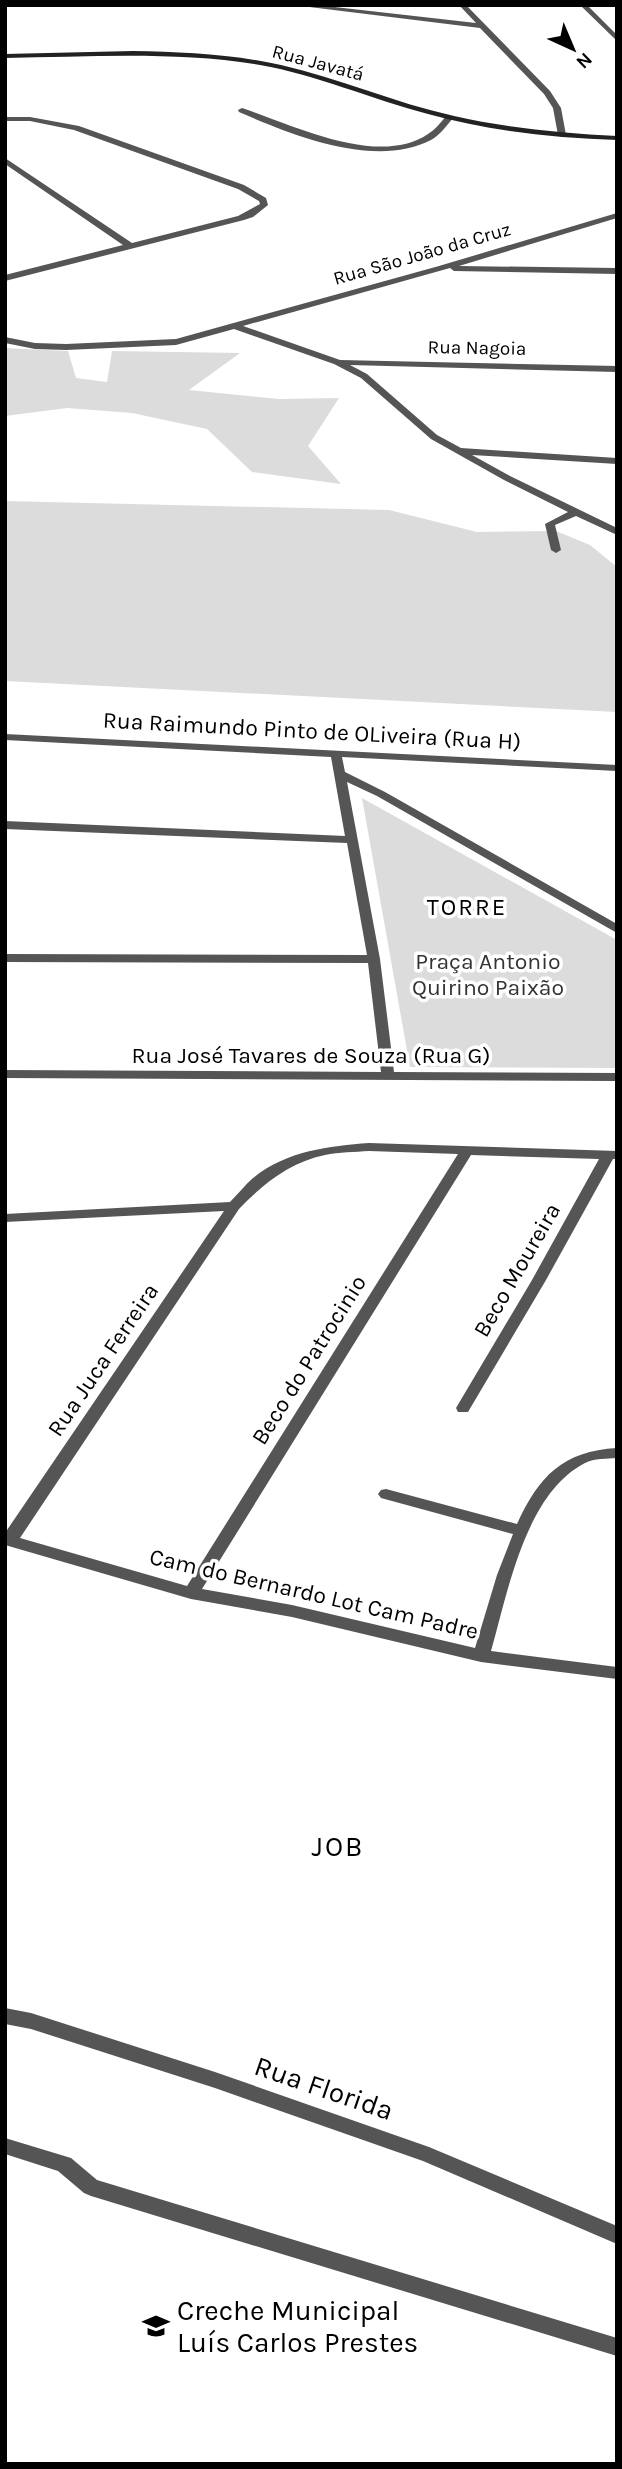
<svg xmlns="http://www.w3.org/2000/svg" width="622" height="2469" viewBox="0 0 622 2469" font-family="Karla,sans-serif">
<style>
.green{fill:#dcdcdc}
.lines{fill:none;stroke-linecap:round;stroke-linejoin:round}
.street{fill:#555;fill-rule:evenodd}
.secondary{fill:#222;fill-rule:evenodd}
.labels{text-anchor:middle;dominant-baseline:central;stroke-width:7;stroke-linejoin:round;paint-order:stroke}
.far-street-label{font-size:19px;fill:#000;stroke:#fff}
.street-label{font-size:23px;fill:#000;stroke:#fff}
.park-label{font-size:23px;fill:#333;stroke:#fff}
.neighbourhood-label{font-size:24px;letter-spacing:2px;fill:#000;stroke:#fff}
.near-neighbourhood-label{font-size:28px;letter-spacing:2px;fill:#000;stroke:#fff}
.near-street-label{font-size:28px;fill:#000;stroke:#fff}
.near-poi-label{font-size:28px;fill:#000;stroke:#fff;text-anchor:start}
</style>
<rect width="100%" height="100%" fill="#fff"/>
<g class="green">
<polygon points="5,348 68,351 76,378 107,382 112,351 240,353 189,390 279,399 339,398 308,446 341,484 252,472 207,429 132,413 67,408 5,416"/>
<polygon points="5,501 389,510 477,532 556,531 590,545 617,567 617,712 5,681"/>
<polygon points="362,798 617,940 617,1068 410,1067"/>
</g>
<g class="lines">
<g class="street">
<polygon points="293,5 317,5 476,23 459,5 466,5 550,91 561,108 566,135 562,137 558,135 553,108 544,94 480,28"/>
<polygon points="580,5 587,5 617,35 617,41"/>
<path d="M242 108C291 124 378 168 428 134 436 129 441 122 447 115L454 117C447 125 440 135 431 140 375 169 292 135 239 112L238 110Z"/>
<polygon points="5,117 30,117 79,126 244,185 266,198 268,205 253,217 244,220 5,281 5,275 123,245 5,164 5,158 132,243 238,216 260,204 259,201 238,189 74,130 30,121 5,121"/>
<polygon points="617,213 617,218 459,266 617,268 617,274 454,271 450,268 243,326 340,360 617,366 617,372 350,365 367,374 437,435 461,448 617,458 617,464 472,455 510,476 617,528 617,535 576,516 555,525 561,550 556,553 551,550 545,524 568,512 504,480 431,439 361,378 334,364 234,329 176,345 66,350 35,349 5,343 5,337 35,343 66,344 176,339 439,266"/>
<polygon points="5,734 617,765 617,771 342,757 345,772 385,792 617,924 617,933 377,796 347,782 380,959 394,1072 617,1073 617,1081 5,1078 5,1070 381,1072 368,963 5,962 5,954 367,955 347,843 5,829 5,821 345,836 331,757 5,740"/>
<path d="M369 1143 617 1151V1159H613L546 1280 468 1412H458L456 1408 532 1280 599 1159 471 1155 202 1589 292 1605 475 1648 497 1575 513 1534 381 1498 378 1494 381 1490 386 1489 517 1524C539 1476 563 1451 617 1448V1458C607 1459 594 1458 585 1463 525 1494 508 1592 491 1651L617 1667V1679L481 1662 292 1617 191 1599 5 1545V1533L224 1211 5 1222V1214L230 1202C238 1194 245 1185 253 1178 286 1151 329 1146 369 1143ZM369 1151 458 1154 187 1586 20 1538 239 1209C263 1184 290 1162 325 1155 339 1152 355 1152 369 1151Z"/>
<polygon points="5,2008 31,2013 215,2072 429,2147 617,2226 617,2244 423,2161 215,2088 31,2029 5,2024"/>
<polygon points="5,2138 71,2158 97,2180 617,2338 617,2356 91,2196 84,2193 58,2171 5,2154"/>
</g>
<path class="secondary" d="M133 51C182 52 232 54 281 65 339 78 395 103 454 116 507 128 562 133 617 136V140C553 138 490 131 428 114 371 99 317 75 260 65 176 51 90 57 5 58V54Z"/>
</g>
<defs>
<symbol id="school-bare" viewBox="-9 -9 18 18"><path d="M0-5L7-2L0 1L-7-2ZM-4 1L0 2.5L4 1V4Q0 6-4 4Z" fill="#000" stroke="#fff" stroke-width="2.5" paint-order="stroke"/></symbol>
</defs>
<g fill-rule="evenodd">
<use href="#school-bare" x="137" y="2307" width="38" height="38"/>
</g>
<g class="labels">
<g class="far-street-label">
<text transform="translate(318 63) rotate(15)">Rua Javatá</text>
<text transform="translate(422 254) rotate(-16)">Rua São João da Cruz</text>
<text transform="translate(477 348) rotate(1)">Rua Nagoia</text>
</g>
<g class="street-label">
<text transform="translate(312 731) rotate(3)">Rua Raimundo Pinto de OLiveira (Rua H)</text>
<text x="311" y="1055">Rua José Tavares de Souza (Rua G)</text>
<text transform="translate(517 1270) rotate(-60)">Beco Moureira</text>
<text transform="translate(103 1360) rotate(-56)">Rua Juca Ferreira</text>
<text transform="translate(309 1360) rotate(-58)">Beco do Patrocinio</text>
<text transform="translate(314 1594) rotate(13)">Cam do Bernardo Lot Cam Padre</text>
</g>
<g class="park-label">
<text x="488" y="961">Praça Antonio<tspan x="488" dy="26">Quirino Paixão</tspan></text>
</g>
<g class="neighbourhood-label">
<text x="467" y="907">TORRE</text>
</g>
<g class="near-neighbourhood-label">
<text x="338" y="1846">JOB</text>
</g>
<g class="near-street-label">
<text transform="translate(324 2088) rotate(19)">Rua Florida</text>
</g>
<g class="near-poi-label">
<text x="177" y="2310">Creche Municipal<tspan x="177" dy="32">Luís Carlos Prestes</tspan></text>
</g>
</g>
<rect width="622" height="2469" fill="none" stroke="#000000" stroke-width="14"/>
<g transform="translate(573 49) rotate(136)" stroke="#ffffff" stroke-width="5" paint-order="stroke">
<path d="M0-5L12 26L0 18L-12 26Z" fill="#000000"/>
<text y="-10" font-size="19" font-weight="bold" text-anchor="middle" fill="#000000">N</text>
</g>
</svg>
